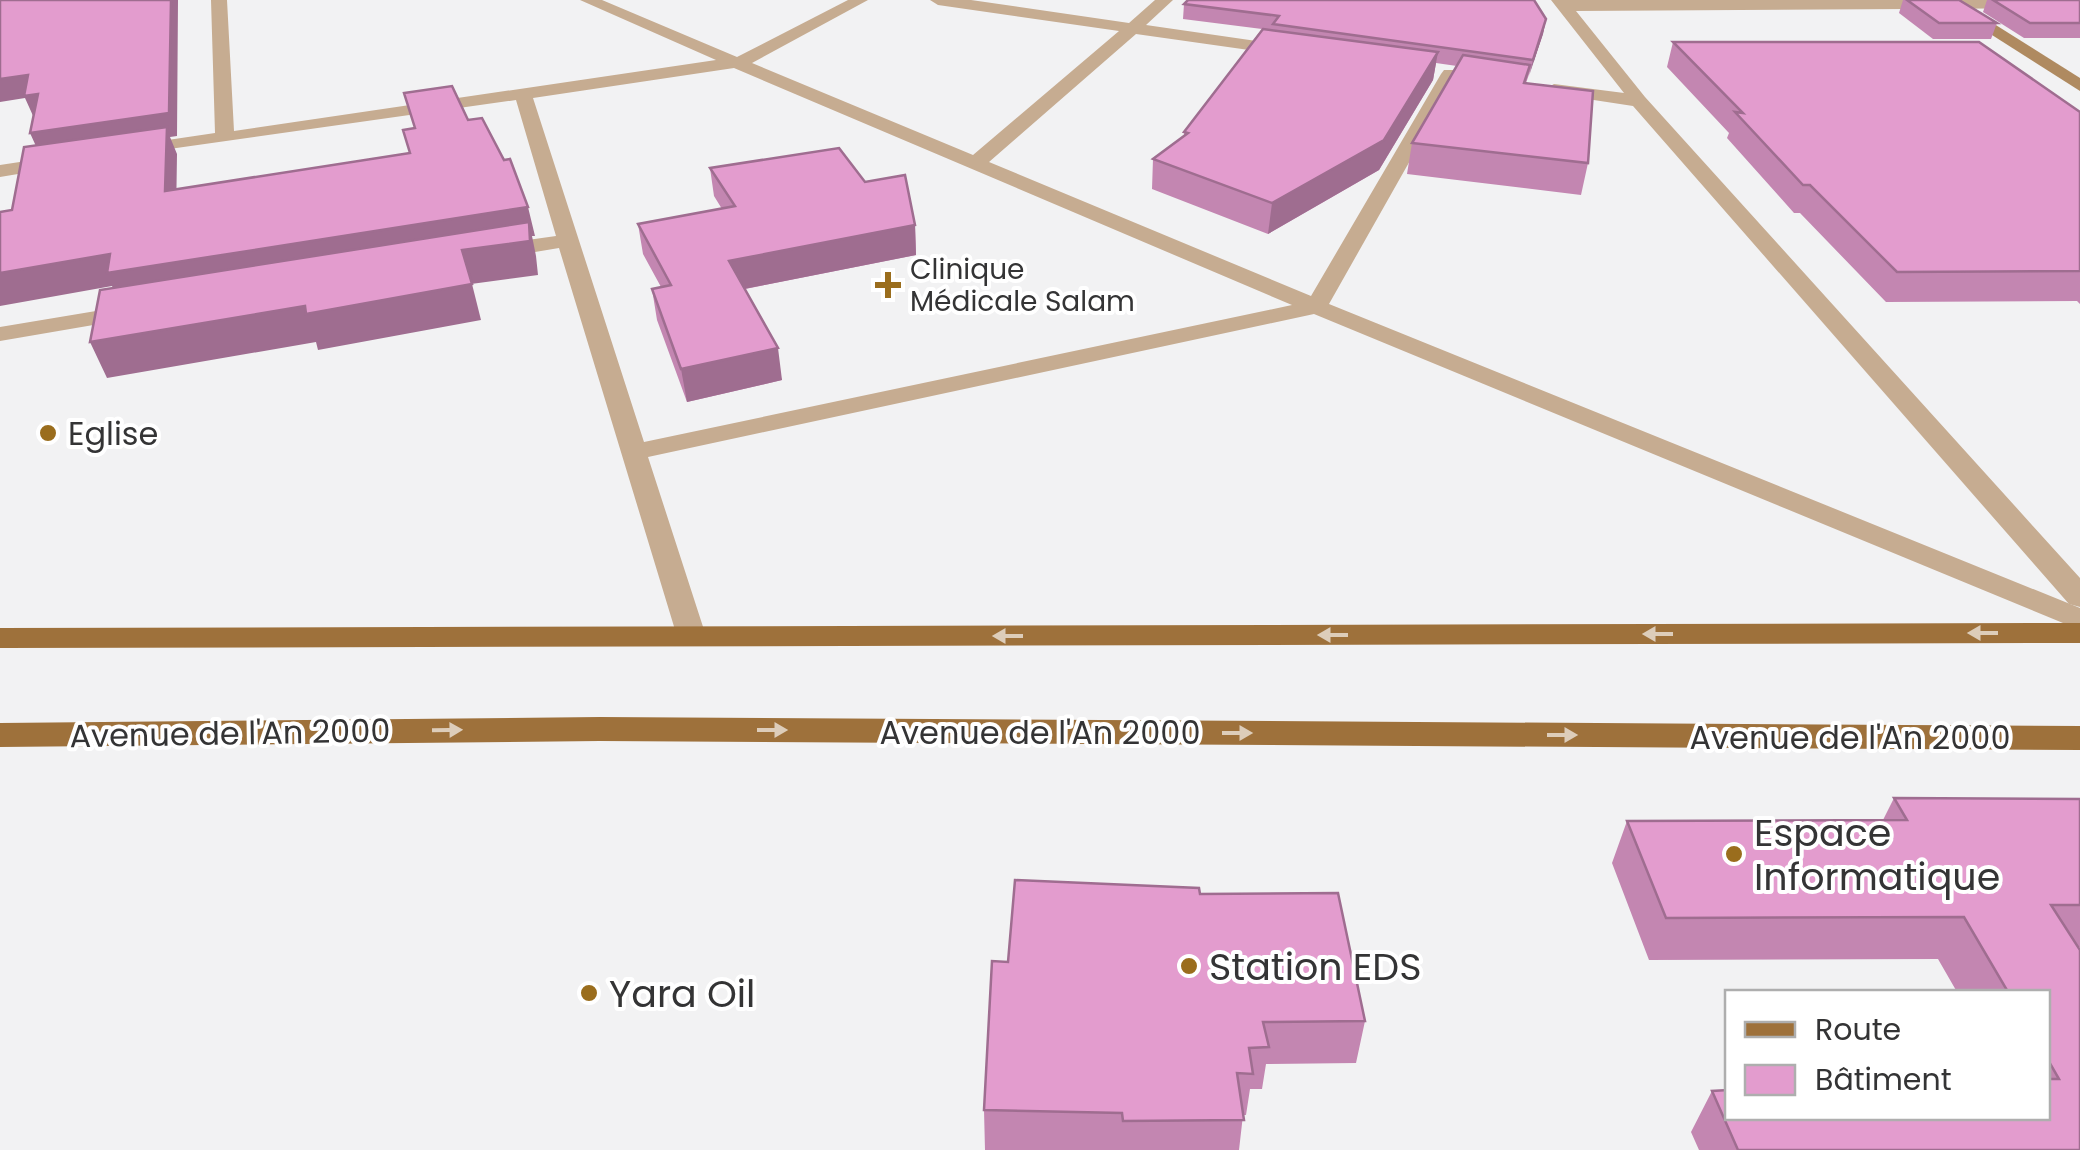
<svg xmlns="http://www.w3.org/2000/svg" width="2080" height="1150" viewBox="0 0 2080 1150" font-family="Poppins,sans-serif">
<style>
.lines{fill:none;stroke-linecap:round;stroke-linejoin:round}
.street{fill:#c6ac91;fill-rule:evenodd}
.secondary{fill:#af8a60;fill-rule:evenodd}
.primary{fill:#9e713b;fill-rule:evenodd}
.wall{fill:#c386b1}
.shaded-wall{fill:#9f6d90}
.building{fill:#e39cce;stroke:#9f6d90;stroke-width:2.5}
.oneway{fill:#ddcdba}
.poi-dot{fill:#9a6d1d;stroke:#fff;stroke-width:4}
.labels{text-anchor:middle;dominant-baseline:central;stroke-width:8;stroke-linejoin:round;paint-order:stroke}
.far-poi-label{font-size:28px;fill:#343435;stroke:#fff;text-anchor:start}
.poi-label{font-size:32px;fill:#343435;stroke:#fff;text-anchor:start}
.street-label{font-size:32px;fill:#343435;stroke:#fff}
.near-poi-label{font-size:38px;fill:#343435;stroke:#fff;text-anchor:start}
</style>
<rect width="100%" height="100%" fill="#f2f2f3"/>
<g class="lines">
<g class="street">
<path d="M211 0H227L234 131 716 60 580 0H602L737 57 848 0H868L752 63 973 155 1119 31 938 5 930 0H971L1129 23 1155 0H1173L1146 25 1291 46 1300 51 1291 56 1136 34 989 162 1311 296 1441 74 1444 70H1456L1459 74 1329 304 2080 608V630L1314 314 648 457 706 636 701 643 690 646 679 643 559 248 493 259 482 252 493 245 556 236 516 100 127 155V147L134 145 215 133ZM734 68 1292 305 644 442 533 98Z"/>
<polygon points="1551,0 2080,0 2080,8 1576,11 1645,97 2080,578 2080,607 2069,604 1633,106 1548,93 1545,89 1554,84 1624,93"/>
<polygon points="59,156 69,162 66,166 0,177 0,165"/>
<polygon points="132,305 144,312 140,317 0,341 0,327"/>
</g>
<polygon class="secondary" points="1937,0 1956,0 2080,78 2080,91"/>
<g class="primary">
<polygon points="2080,623 2080,643 0,648 0,628"/>
<polygon points="600,717 2080,726 2080,750 600,741 0,747 0,723"/>
</g>
</g>
<g class="wall">
<polygon points="1903,0 1959,0 1997,23 1991,39 1933,39 1899,13"/>
<polygon points="1987,0 2080,0 2080,38 2024,38 1983,12"/>
<polygon points="1184,4 1546,19 1543,34 1526,83 1588,163 1581,195 1407,174 1412,143 1457,66 1436,63 1433,80 1379,170 1268,234 1152,189 1153,159 1184,136 1184,132 1262,29 1183,19"/>
<polygon points="1673,42 2080,112 2080,304 2077,301 1886,302 1800,213 1794,213 1727,138 1729,133 1667,67"/>
<polygon points="710,168 865,182 915,225 916,255 745,289 782,380 687,402 657,320 652,289 661,287 643,254 638,224 722,209 714,196"/>
<polygon points="1894,798 2080,799 2080,947 2078,947 2080,1150 1699,1150 1691,1132 1712,1091 2048,1118 2048,992 1957,992 1938,959 1649,960 1612,863 1627,821 1883,820"/>
<polygon points="1200,894 1365,1021 1356,1063 1266,1064 1262,1089 1250,1089 1246,1115 1243,1115 1239,1150 985,1150 984,1110"/>
</g>
<g class="shaded-wall">
<polygon points="171,0 178,0 177,136 170,137 177,154 176,220 40,155 30,133"/>
<polygon points="1546,19 1543,34 1529,76 1533,60"/>
<polygon points="1438,52 1433,80 1379,170 1268,234 1272,203"/>
<polygon points="28,75 38,94 34,118 25,98 0,102 0,79"/>
<polygon points="528,207 535,236 532,236 536,256 538,275 471,284 462,250 530,236 120,304 112,286 0,306 0,273 110,254"/>
<polygon points="915,225 916,255 734,291 729,261"/>
<polygon points="472,284 481,320 318,350 316,342 107,378 90,342 305,306"/>
<polygon points="778,348 782,380 687,402 681,369"/>
</g>
<g class="building">
<polygon points="0,0 171,0 169,113 30,133 38,94 24,96 28,75 0,79"/>
<polygon points="1188,0 1534,0 1546,19 1533,60 1273,24 1279,16 1184,4"/>
<polygon points="1907,0 1959,0 1997,23 1939,23"/>
<polygon points="1993,0 2080,0 2080,23 2030,23"/>
<polygon points="1263,29 1438,52 1384,140 1272,203 1153,159 1188,133 1184,132"/>
<polygon points="1673,42 1979,42 2080,112 2080,271 1897,272 1810,185 1803,185 1735,112 1743,113"/>
<polygon points="1463,55 1530,65 1524,83 1593,91 1588,163 1412,143"/>
<polygon points="452,86 468,120 482,118 504,160 510,159 528,207 107,273 110,254 0,273 0,212 12,210 24,147 167,127 165,191 410,153 403,130 415,128 404,93"/>
<polygon points="839,148 865,182 905,175 915,225 729,261 778,348 681,369 652,289 671,285 638,224 735,206 710,168"/>
<polygon points="529,222 530,241 462,250 472,284 306,314 305,306 90,342 100,290"/>
<polygon points="1894,798 2080,799 2080,905 2051,905 2080,950 2080,1150 1738,1150 1712,1091 1728,1090 1728,1118 2048,1118 2048,1079 2059,1079 2048,1060 2048,992 2008,992 1964,917 1666,918 1627,821 1907,820"/>
<polygon points="1015,880 1199,888 1200,894 1338,893 1365,1021 1263,1022 1269,1047 1249,1048 1253,1074 1237,1073 1244,1120 1123,1121 1122,1113 984,1110 992,961 1008,962"/>
</g>
<defs><path id="oneway-solid" d="M-6-.8H1V-3.2L6.5 0L1 3.2V.8H-6Z" transform="scale(2.5)"/></defs>
<g class="oneway">
<use href="#oneway-solid" transform="translate(1983 633) rotate(180)"/>
<use href="#oneway-solid" transform="translate(1658 634) rotate(180)"/>
<use href="#oneway-solid" transform="translate(1333 635) rotate(180)"/>
<use href="#oneway-solid" transform="translate(1008 636) rotate(180)"/>
<use href="#oneway-solid" transform="translate(447 730) rotate(-1)"/>
<use href="#oneway-solid" transform="translate(772 730)"/>
<use href="#oneway-solid" transform="translate(1237 733)"/>
<use href="#oneway-solid" transform="translate(1562 735)"/>
</g>
<g class="poi-dot">
<path d="M883 270h10v10h10v10h-10v10h-10v-10h-10v-10h10z"/>
<circle cx="48" cy="433" r="10"/>
<circle cx="1734" cy="854" r="10"/>
<circle cx="1189" cy="966" r="10"/>
<circle cx="589" cy="993" r="10"/>
</g>
<g class="labels">
<g class="far-poi-label">
<text x="910" y="269">Clinique<tspan x="910" dy="32">Médicale Salam</tspan></text>
</g>
<g class="poi-label">
<text x="68" y="433">Eglise</text>
</g>
<g class="street-label">
<text x="1040" y="732">Avenue de l'An 2000</text>
<text transform="translate(230 733) rotate(-1)">Avenue de l'An 2000</text>
<text x="1850" y="737">Avenue de l'An 2000</text>
</g>
<g class="near-poi-label">
<text x="1754" y="832">Espace<tspan x="1754" dy="44">Informatique</tspan></text>
<text x="1209" y="966">Station EDS</text>
<text x="609" y="993">Yara Oil</text>
</g>
</g>
<rect x="1725" y="990" width="325" height="130" fill="#ffffff" stroke="#aeaeae" stroke-width="2.5"/>
<rect x="1745" y="1022" width="50" height="15" fill="#9e713b" stroke="#aeaeae" stroke-width="2.5"/>
<text x="1815" y="1040" font-size="30" fill="#343435">Route</text>
<rect x="1745" y="1065" width="50" height="30" fill="#e39cce" stroke="#aeaeae" stroke-width="2.5"/>
<text x="1815" y="1090" font-size="30" fill="#343435">Bâtiment</text>
</svg>
